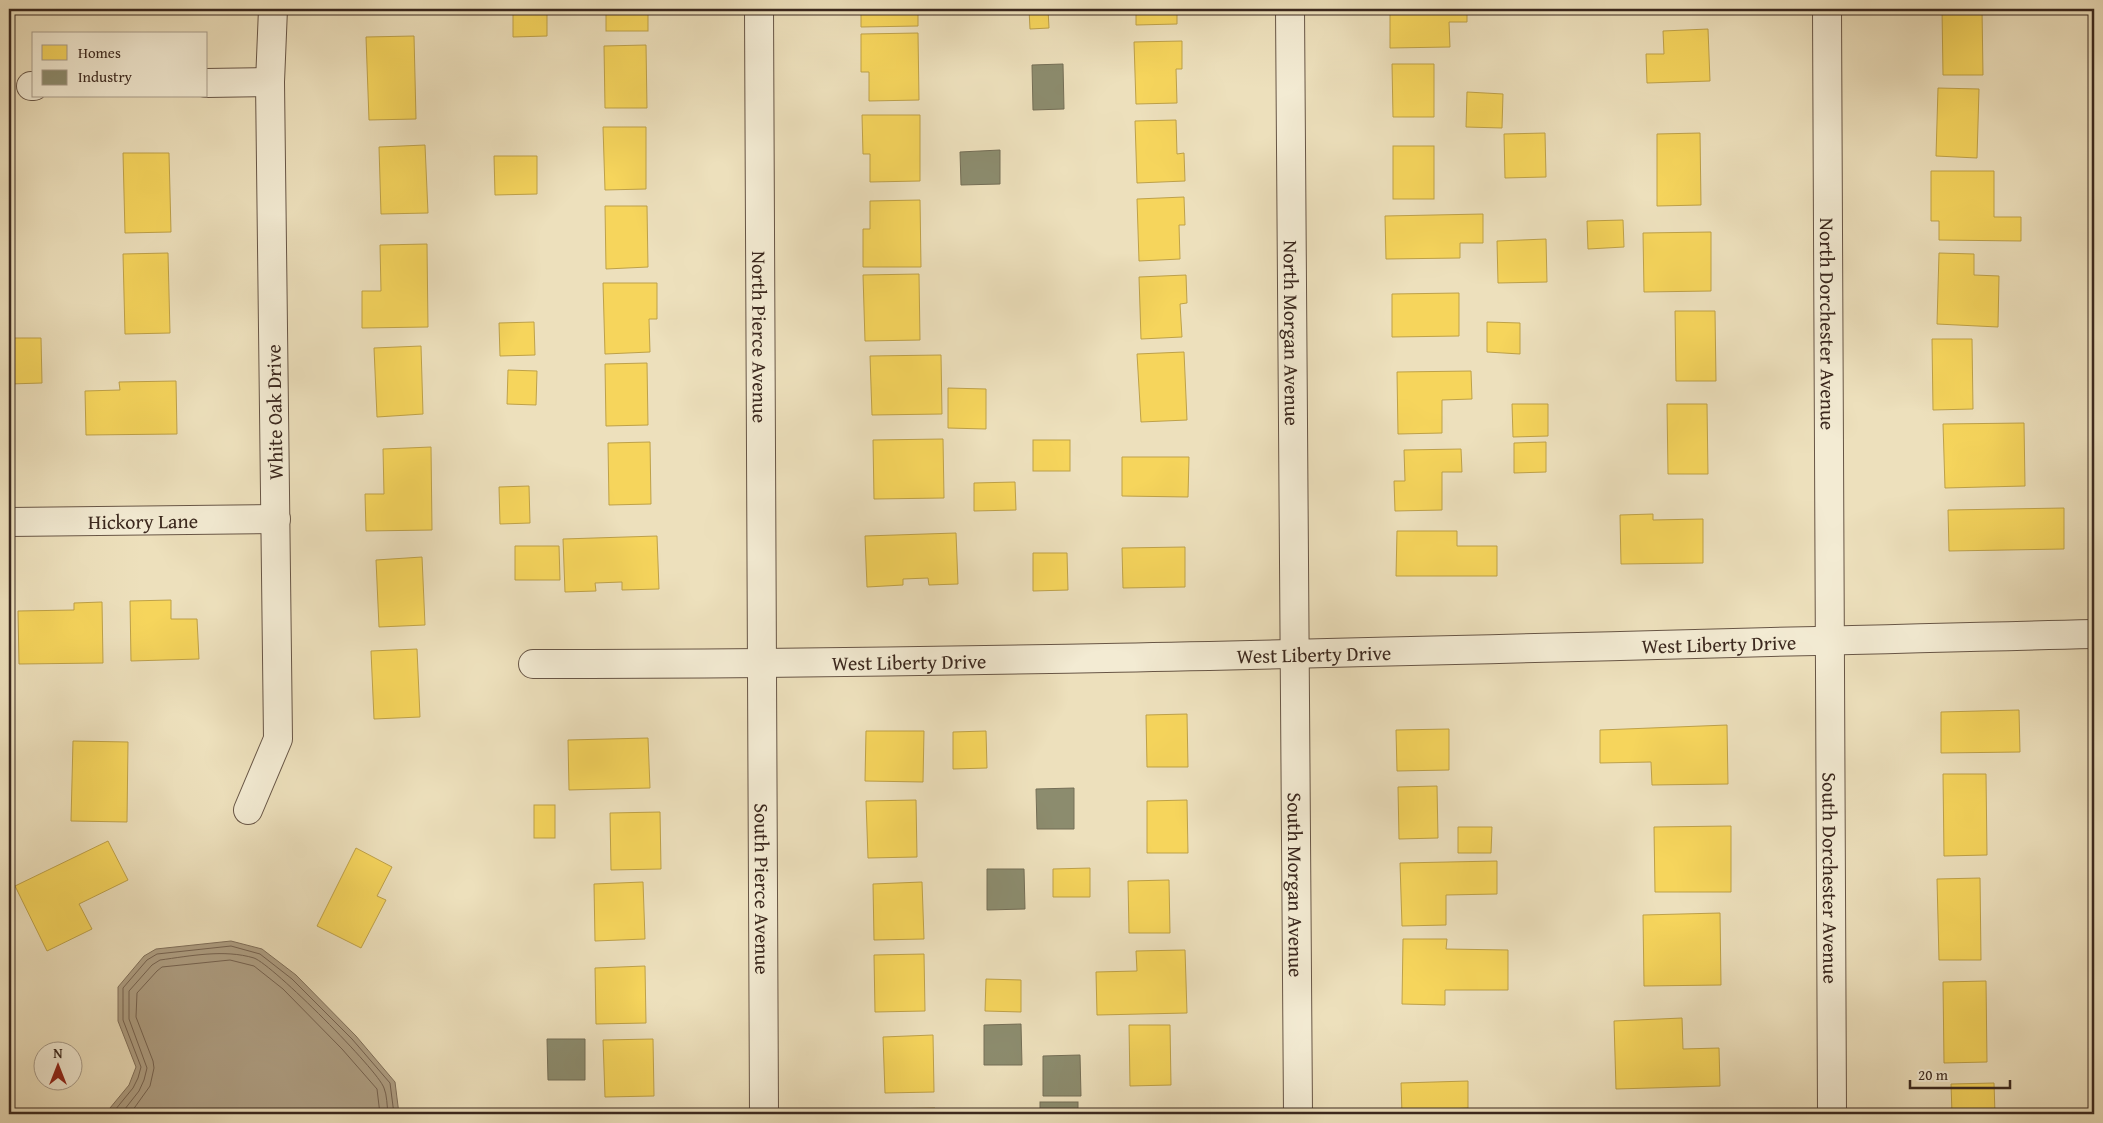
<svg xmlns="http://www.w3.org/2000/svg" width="2103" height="1123" viewBox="0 0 2103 1123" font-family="'Gentium Book Plus',serif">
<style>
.water{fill:#b0a186;stroke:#81715c}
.homes{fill:#f6d55c;stroke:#bea149}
.industry{fill:#8c8c6e;stroke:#746e56}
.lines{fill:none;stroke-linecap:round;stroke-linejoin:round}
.shore{stroke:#766452;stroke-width:1}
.minor-casing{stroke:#685646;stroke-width:30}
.minor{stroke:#f3ebd3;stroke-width:28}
.labels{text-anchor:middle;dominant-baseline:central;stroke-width:5;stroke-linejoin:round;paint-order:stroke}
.street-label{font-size:20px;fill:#3b281e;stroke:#f3ebd3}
</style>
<rect width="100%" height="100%" fill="#ede0bc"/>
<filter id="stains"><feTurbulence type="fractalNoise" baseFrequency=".004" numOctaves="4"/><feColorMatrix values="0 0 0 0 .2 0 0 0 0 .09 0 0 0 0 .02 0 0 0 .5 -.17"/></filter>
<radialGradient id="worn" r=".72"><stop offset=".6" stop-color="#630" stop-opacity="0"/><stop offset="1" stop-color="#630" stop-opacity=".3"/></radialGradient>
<polygon class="water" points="231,941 262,949 296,975 356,1036 395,1082 399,1114 110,1114 110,1108 129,1085 136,1067 118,1021 118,987 144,956 156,949"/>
<g class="homes">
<polygon points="367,9 415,9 415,12 367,11"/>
<polygon points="513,9 547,9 547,36 513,37"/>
<rect x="606" y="9" width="42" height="22"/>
<polygon points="861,9 918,9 918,26 861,27"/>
<polygon points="1029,9 1048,9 1049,28 1030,29"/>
<polygon points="1136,9 1177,9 1177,24 1136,25"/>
<polygon points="1390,9 1467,9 1467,22 1449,22 1450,47 1390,48"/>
<polygon points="1942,9 1982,9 1983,75 1943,75"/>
<polygon points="1708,29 1710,81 1647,83 1646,54 1664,54 1663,31"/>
<polygon points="918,33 919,100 869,101 869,72 861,72 861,34"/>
<polygon points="414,36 416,119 369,120 366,37"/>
<polygon points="1182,41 1182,69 1176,69 1177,103 1136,104 1134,42"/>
<polygon points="646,45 647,108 605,108 604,46"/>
<polygon points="1392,64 1434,64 1434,117 1393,117"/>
<polygon points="1938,88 1979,89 1977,158 1936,156"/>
<polygon points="1467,92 1503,94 1502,128 1466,127"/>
<polygon points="862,115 920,115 920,181 870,182 870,154 863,154"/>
<polygon points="1176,120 1177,154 1184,153 1185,181 1137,183 1135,121"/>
<polygon points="603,127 646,127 646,189 605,190"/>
<polygon points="1545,133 1546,177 1505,178 1504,134"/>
<polygon points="1700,133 1701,205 1657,206 1657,134"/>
<polygon points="425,145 428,213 381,214 379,147"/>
<rect x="1393" y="146" width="41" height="53"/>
<polygon points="123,153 169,153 171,232 125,233"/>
<polygon points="494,156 537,156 537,194 495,195"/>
<polygon points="1931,171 1994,171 1994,217 2021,217 2021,241 1939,240 1939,221 1931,221"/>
<polygon points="1184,197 1185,225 1179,225 1180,259 1139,261 1137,199"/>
<polygon points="920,200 921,267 863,267 863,229 870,229 870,201"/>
<polygon points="605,206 647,206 648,267 606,269"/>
<polygon points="1483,214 1483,243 1460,243 1460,258 1386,259 1385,216"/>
<polygon points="1623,220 1624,247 1588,249 1587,221"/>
<polygon points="1711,232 1711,291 1644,292 1643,233"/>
<polygon points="1546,239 1547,282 1498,283 1497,241"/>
<polygon points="427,244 428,327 362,328 362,291 381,291 380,245"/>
<polygon points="168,253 170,333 125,334 123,254"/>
<polygon points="1939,253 1974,254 1974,275 1999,276 1998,327 1937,324"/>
<polygon points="919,274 920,340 865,341 863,275"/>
<polygon points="1186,275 1187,303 1180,304 1182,337 1141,339 1139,277"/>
<polygon points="603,283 657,283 657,319 649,319 650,352 605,354"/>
<polygon points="1459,293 1459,336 1392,337 1392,294"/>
<polygon points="1675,311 1715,311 1716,381 1676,381"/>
<polygon points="534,322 535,355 500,356 499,323"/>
<polygon points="1487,322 1520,323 1520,354 1487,352"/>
<polygon points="9,338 41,338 42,383 9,384"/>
<polygon points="1932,339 1972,339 1973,409 1933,410"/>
<polygon points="421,346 423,414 377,417 374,348"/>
<polygon points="1184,352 1187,420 1141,422 1137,354"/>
<polygon points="941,355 942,414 872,415 870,356"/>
<polygon points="647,363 648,425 606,426 605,364"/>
<polygon points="508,370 537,371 536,405 507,404"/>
<polygon points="1471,371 1472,399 1442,400 1442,433 1398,434 1397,372"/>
<polygon points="176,381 177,434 86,435 85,391 120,390 119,382"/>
<polygon points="948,388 986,389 986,429 948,428"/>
<polygon points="1512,404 1548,404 1548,436 1513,437"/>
<polygon points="1667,404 1707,404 1708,474 1668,474"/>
<polygon points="2024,423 2025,486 1945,488 1943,424"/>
<polygon points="943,439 944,498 874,499 873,440"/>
<rect x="1033" y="440" width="37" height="31"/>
<polygon points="650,442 651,504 609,505 608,443"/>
<polygon points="1546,442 1546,472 1514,473 1514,443"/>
<polygon points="431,447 432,530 366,531 365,494 384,494 383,449"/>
<polygon points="1461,449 1462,472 1442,472 1442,510 1395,511 1394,481 1405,481 1404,450"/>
<polygon points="1122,457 1189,457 1188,497 1122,496"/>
<polygon points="1015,482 1016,510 974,511 974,483"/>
<polygon points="529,486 530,523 500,524 499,487"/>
<polygon points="2064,508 2064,549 1949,551 1948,510"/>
<polygon points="1653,514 1653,520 1703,519 1703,563 1621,564 1620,515"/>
<polygon points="1397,531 1457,531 1457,546 1497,546 1497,576 1396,576"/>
<polygon points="956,533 958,584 929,585 928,578 903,579 903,585 867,587 865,536"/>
<polygon points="657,536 659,589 622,590 622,582 595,583 596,591 565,592 563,539"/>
<polygon points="515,546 559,546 560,580 515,580"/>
<polygon points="1185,547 1185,587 1123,588 1122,548"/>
<polygon points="1033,553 1067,553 1068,590 1033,591"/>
<polygon points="422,557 425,625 379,627 376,560"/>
<polygon points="171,600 171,619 197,619 199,659 131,661 130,601"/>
<polygon points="102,602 103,663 19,664 18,611 74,610 74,603"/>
<polygon points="417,649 420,717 374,719 371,651"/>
<polygon points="2019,710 2020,752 1941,753 1941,712"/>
<polygon points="1187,714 1188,767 1147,767 1146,715"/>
<polygon points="1727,725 1728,784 1652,785 1651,762 1600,763 1600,730"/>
<polygon points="1449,729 1449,770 1397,771 1396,730"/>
<polygon points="866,731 924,731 923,782 865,781"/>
<polygon points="986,731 987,768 953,769 953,732"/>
<polygon points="648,738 650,788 569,790 568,740"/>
<polygon points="73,741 128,742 127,822 71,821"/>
<polygon points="1943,774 1986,774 1987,855 1944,856"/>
<polygon points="1437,786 1438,838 1399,839 1398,787"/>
<polygon points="916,800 917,857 868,858 866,801"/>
<polygon points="1187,800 1188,853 1147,853 1147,801"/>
<rect x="534" y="805" width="21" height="33"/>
<polygon points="660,812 661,869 611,870 610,813"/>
<polygon points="1731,826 1731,892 1655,892 1654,827"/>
<polygon points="1458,827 1492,827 1491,853 1458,853"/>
<polygon points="108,841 128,880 79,904 92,929 47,951 15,886"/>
<polygon points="356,848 392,867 377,896 386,900 361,948 317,926"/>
<polygon points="1497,861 1497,894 1446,895 1446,925 1402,926 1400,863"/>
<polygon points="1090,868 1090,897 1053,897 1053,869"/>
<polygon points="1980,878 1981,960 1939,960 1937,879"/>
<polygon points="1169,880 1170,933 1129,933 1128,881"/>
<polygon points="643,882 645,939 595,941 594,884"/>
<polygon points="922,882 924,939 874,940 873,884"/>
<polygon points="1720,913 1721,985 1644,986 1643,915"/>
<polygon points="1403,939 1447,939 1446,949 1508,950 1508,990 1445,990 1445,1005 1402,1004"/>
<polygon points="1185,950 1187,1013 1097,1015 1096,972 1137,971 1136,951"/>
<polygon points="924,954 925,1011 875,1012 874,955"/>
<polygon points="645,966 646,1023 596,1024 595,968"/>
<polygon points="986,979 1021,980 1021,1012 985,1011"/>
<polygon points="1986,981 1987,1062 1944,1063 1943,982"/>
<polygon points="1682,1018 1683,1049 1719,1048 1720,1086 1616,1089 1614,1021"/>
<polygon points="1129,1025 1170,1025 1171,1085 1130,1086"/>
<polygon points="933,1035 934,1092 885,1093 883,1037"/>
<polygon points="653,1039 654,1096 605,1097 603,1040"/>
<polygon points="1468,1081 1468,1108 1450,1109 1450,1114 1402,1114 1401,1083"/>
<polygon points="1994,1083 1995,1114 1952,1114 1951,1084"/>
<polygon points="935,1108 935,1114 885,1114 885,1109"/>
<rect x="1680" y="1112" width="42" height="2"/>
</g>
<g class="industry">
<polygon points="1063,64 1064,109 1033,110 1032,65"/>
<polygon points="1000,150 1000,184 961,185 960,152"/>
<polygon points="1074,788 1074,829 1037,829 1036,789"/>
<polygon points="987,869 1024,869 1025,909 987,910"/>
<polygon points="1021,1024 1022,1065 984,1065 984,1025"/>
<polygon points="547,1039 585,1039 585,1080 548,1080"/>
<polygon points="1080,1055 1081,1096 1043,1096 1043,1056"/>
<rect x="1040" y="1102" width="38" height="12"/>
</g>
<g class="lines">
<g class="shore">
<polyline points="115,1114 115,1110 133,1088 138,1078 141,1067 123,1020 123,988 147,960 157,954 231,946 260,954 292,979 352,1039 390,1083 394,1114"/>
<path d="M121 1114 139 1091 144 1080 147 1068 129 1019V991L152 965 160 960C190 956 224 949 254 958 273 965 378 1070 384 1088 387 1095 387 1106 388 1114"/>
<polyline points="130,1114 150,1086 154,1068 153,1061 136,1017 137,993 157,971 162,967 230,960 254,966 283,989 342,1049 377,1089 380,1114"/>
</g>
<defs>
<g id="minor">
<path id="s1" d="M759 9 764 1114"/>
<path id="s2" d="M1290 9 1298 1114"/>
<path id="s3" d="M1827 9 1832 1114"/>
<polyline points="206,83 270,82"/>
<polyline points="31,86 34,86"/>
<path id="s4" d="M9 522 276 519"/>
<path id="s5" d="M533 664C1054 664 1574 646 2094 634"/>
<polyline points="248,810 278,739 270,82 273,9"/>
</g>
</defs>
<use href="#minor" class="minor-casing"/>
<use href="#minor" class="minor"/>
</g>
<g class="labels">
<g class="street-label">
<text stroke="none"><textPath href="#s3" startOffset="315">North Dorchester Avenue</textPath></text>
<text stroke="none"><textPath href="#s2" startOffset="324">North Morgan Avenue</textPath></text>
<text stroke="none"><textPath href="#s1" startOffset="328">North Pierce Avenue</textPath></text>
<text transform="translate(274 412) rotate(-91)">White Oak Drive</text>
<text stroke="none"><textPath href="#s4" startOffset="134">Hickory Lane</textPath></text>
<text stroke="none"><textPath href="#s5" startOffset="1186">West Liberty Drive</textPath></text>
<text stroke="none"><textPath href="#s5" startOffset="781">West Liberty Drive</textPath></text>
<text stroke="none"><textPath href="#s5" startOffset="376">West Liberty Drive</textPath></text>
<text stroke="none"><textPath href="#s3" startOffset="869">South Dorchester Avenue</textPath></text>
<text stroke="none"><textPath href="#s2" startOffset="876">South Morgan Avenue</textPath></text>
<text stroke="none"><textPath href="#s1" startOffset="880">South Pierce Avenue</textPath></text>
</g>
</g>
<rect width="2103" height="1123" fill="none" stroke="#ede0bc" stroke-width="30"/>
<rect x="10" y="10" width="2083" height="1103" fill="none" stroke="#3b281e" stroke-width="2.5"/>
<rect x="15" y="15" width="2073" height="1093" fill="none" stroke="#3b281e"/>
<rect x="32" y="32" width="175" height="65" fill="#f3ebd3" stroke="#a99d8b"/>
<rect x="42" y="45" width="25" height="15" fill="#f6d55c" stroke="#a99d8b"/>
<text x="78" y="58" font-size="15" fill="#3b281e">Homes</text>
<rect x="42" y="70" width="25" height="15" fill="#8c8c6e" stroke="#a99d8b"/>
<text x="78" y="82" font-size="15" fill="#3b281e">Industry</text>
<g transform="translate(58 1066)"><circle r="24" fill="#f3ebd3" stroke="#a99d8b"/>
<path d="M0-4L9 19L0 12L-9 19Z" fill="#8f2418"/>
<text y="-8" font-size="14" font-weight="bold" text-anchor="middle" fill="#3b281e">N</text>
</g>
<path d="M1910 1080v8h100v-8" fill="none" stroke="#3b281e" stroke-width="2.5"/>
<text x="1918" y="1080" font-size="15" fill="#3b281e" stroke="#f3ebd3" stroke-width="4" paint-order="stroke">20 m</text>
<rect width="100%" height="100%" filter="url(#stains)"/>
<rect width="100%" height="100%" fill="url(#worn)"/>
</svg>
